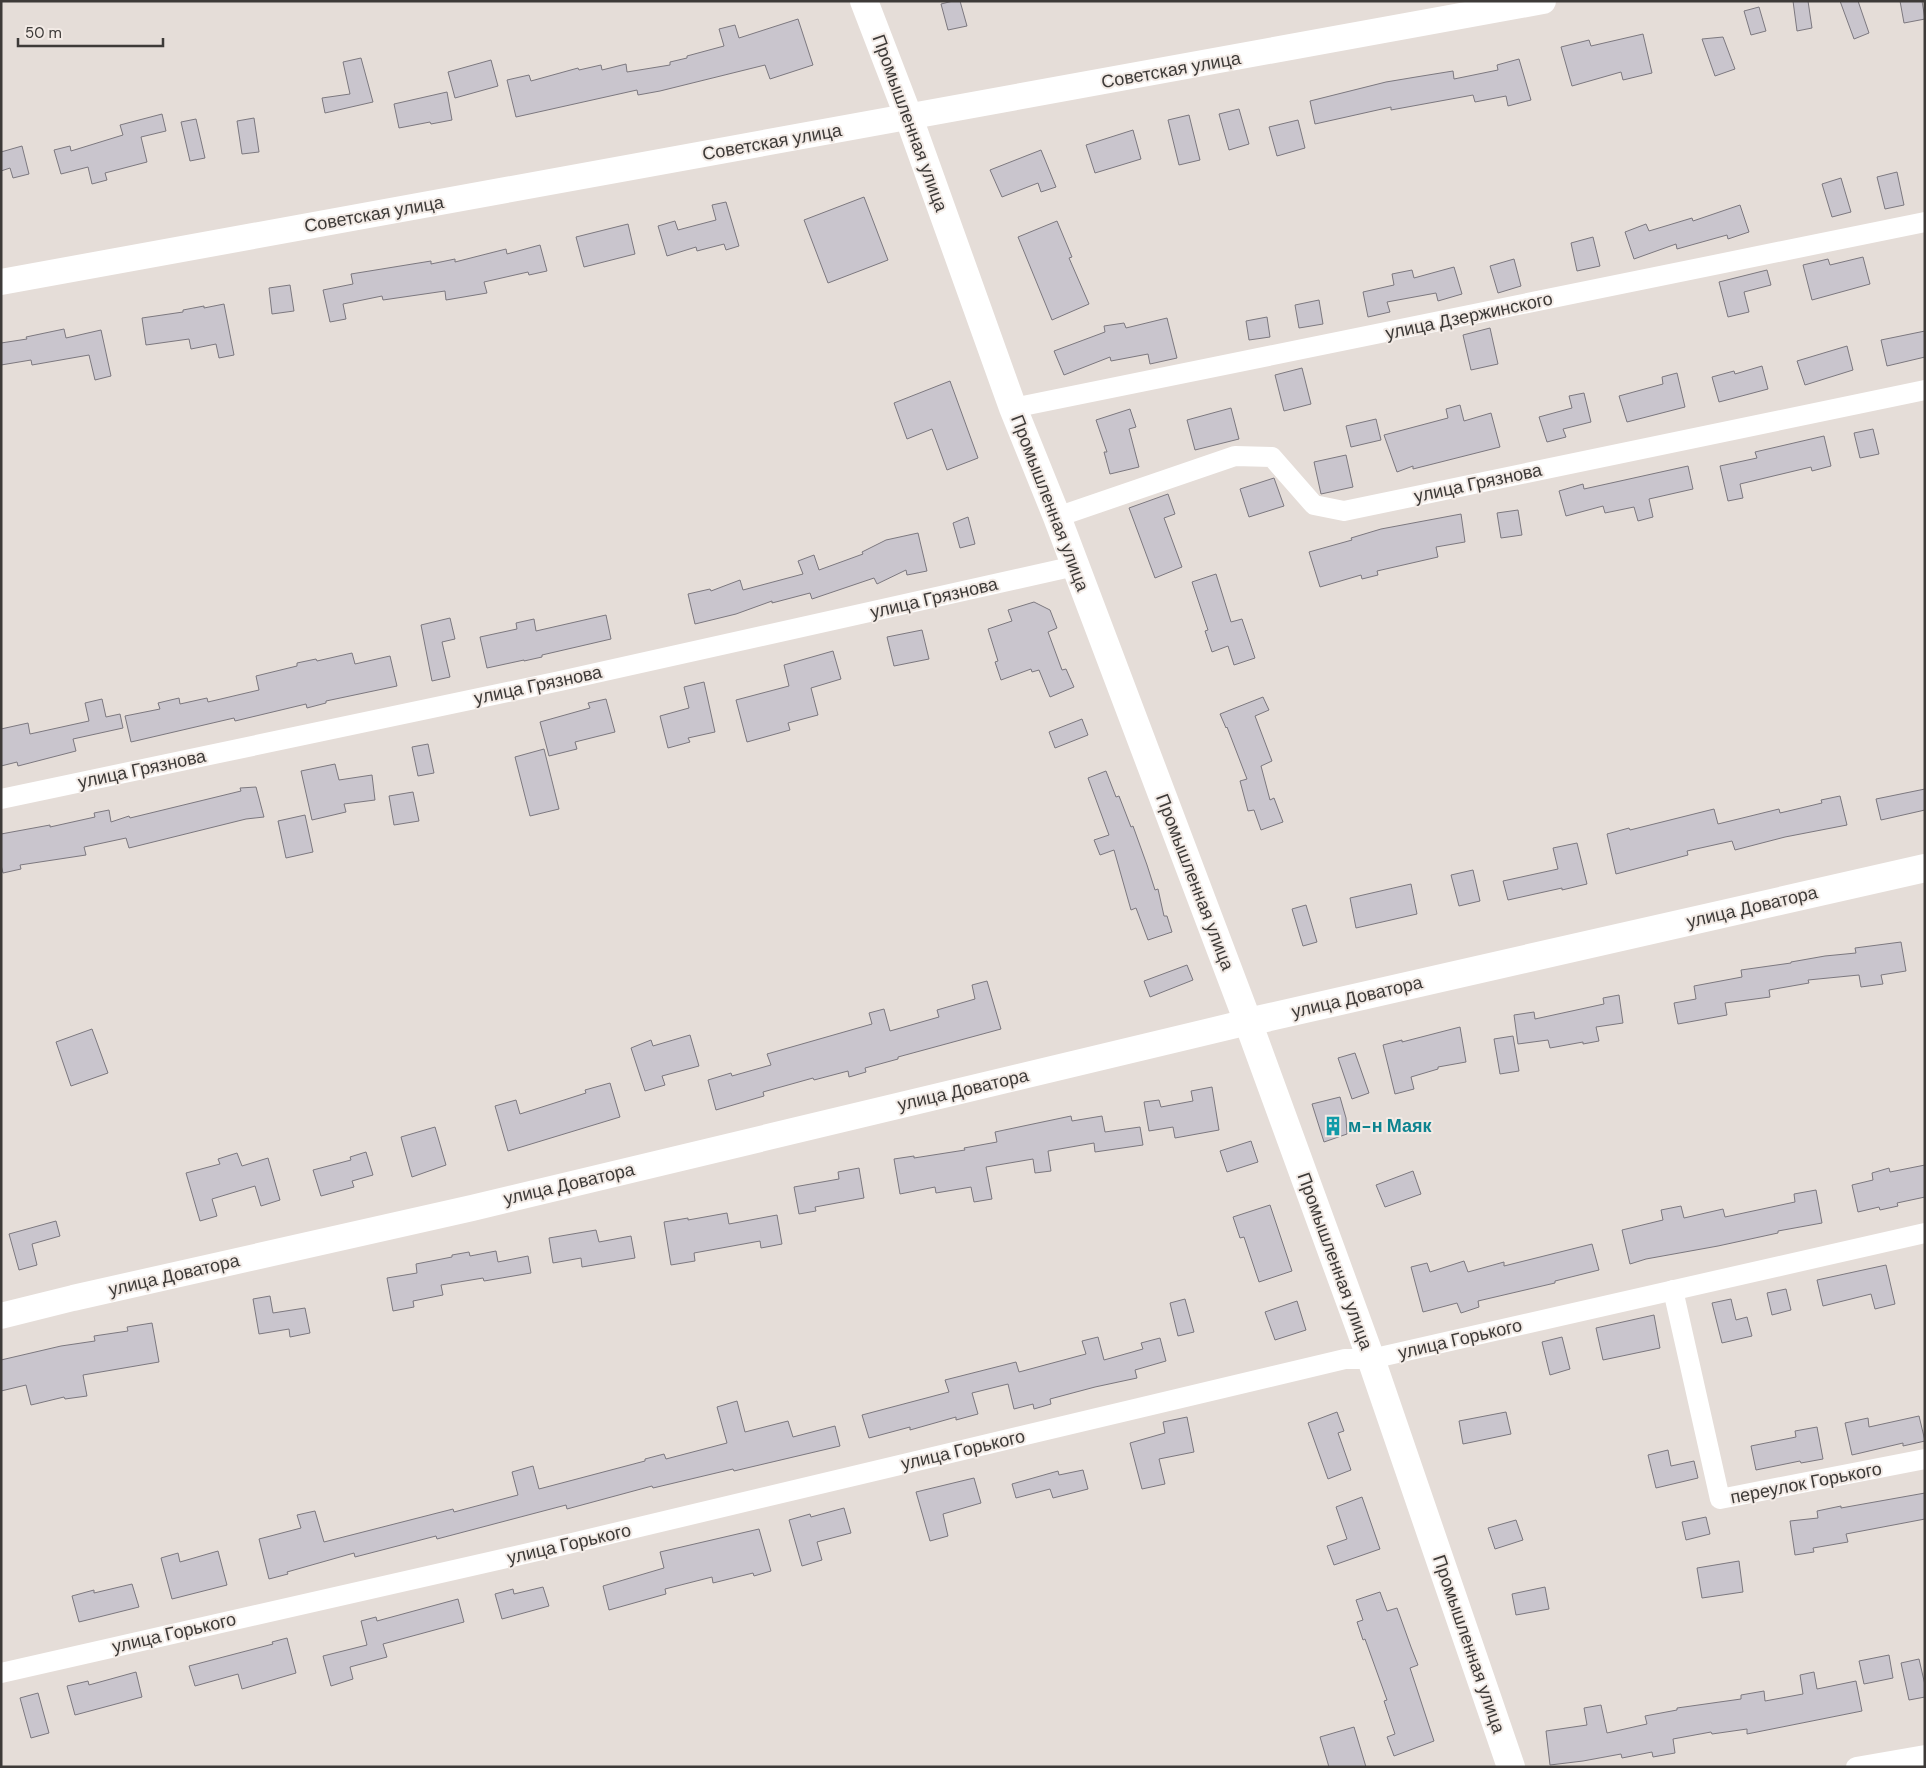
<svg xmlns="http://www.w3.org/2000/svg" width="1926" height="1768" viewBox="0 0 1926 1768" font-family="'DM Sans',sans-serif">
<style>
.building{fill:#c9c5cd;stroke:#7c787f}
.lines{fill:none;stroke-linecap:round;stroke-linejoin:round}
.minor{stroke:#fff;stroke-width:20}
.tertiary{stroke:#fff;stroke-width:26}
.secondary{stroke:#fff;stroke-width:28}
.labels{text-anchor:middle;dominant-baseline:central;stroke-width:4;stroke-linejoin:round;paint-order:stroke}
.street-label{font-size:18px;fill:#3d3a38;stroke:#f2eae5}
.culture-label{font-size:18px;font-weight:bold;fill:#0d838f;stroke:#f2eae5;text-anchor:start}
</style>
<rect width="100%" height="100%" fill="#e5ddd8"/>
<g class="building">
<polygon points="953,1 960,1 967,26 948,30 941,4"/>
<polygon points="1793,1 1808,1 1812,28 1797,31"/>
<polygon points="1840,1 1858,1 1869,33 1854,39"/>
<polygon points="1900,1 1922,1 1925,19 1904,23"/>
<polygon points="1759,7 1766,31 1751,35 1744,11"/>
<polygon points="798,19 813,65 770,79 765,65 660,91 638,95 637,90 516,117 507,80 529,75 531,81 578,68 579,70 601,65 602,70 626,64 627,72 670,65 670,62 687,58 687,56 724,46 719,29 735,25 739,38"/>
<polygon points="1643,34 1652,73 1623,80 1621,72 1572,86 1561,47 1589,40 1591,46"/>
<polygon points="1723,37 1735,69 1715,76 1702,39"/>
<polygon points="361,58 373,102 325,113 322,98 350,94 343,62"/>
<polygon points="1519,59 1531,100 1508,106 1506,96 1475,102 1473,95 1391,110 1391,107 1315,124 1310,101 1386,82 1416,77 1453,71 1454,79 1498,70 1497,65"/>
<polygon points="491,60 498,86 455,98 448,72"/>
<polygon points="447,92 452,120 431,124 430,122 399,128 394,104"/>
<polygon points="1239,109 1249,144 1229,150 1219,114"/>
<polygon points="162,114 166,131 141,137 147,162 105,173 107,180 92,184 88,167 61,174 54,150 70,146 71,151 123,135 120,125"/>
<polygon points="1189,115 1200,160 1179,165 1168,120"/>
<polygon points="254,118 259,152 242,154 237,121"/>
<polygon points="196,119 205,158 190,161 181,122"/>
<polygon points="1298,120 1305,148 1277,156 1269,127"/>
<polygon points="1133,130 1141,159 1095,173 1086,145"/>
<polygon points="22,146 29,174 13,178 10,168 1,171 1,152"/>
<polygon points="1041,150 1056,187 1041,192 1038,183 1002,197 990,170"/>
<polygon points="1897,172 1904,205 1885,209 1877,177"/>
<polygon points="1841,178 1851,212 1832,217 1822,184"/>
<polygon points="864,197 888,260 828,283 804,220"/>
<polygon points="726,202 739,246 726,250 724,244 697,251 696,247 667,256 658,226 675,221 678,230 716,220 712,205"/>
<polygon points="1740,205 1749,232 1728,239 1727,235 1677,249 1676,244 1634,259 1625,232 1646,224 1649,231 1692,218 1693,221"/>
<polygon points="1057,221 1072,257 1069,258 1089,304 1052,320 1018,237"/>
<polygon points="628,224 635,254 584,267 576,237"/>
<polygon points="1593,237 1600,266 1577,271 1571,243"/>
<polygon points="540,245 547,271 529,275 528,272 484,282 487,293 446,300 445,291 383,300 382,296 343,304 346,319 330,322 323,290 353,284 351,274 431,261 431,264 455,259 455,262 506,249 507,254"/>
<polygon points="1863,257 1870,284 1812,300 1803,265 1828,259 1830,265"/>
<polygon points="1514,259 1521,286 1498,293 1490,266"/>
<polygon points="1454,267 1462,294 1438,301 1436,293 1387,302 1390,312 1368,317 1363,292 1394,285 1392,274 1412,270 1414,278"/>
<polygon points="1767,270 1771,285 1744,292 1749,312 1728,317 1719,282"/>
<polygon points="290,285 294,311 272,314 269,288"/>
<polygon points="1319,300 1323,324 1299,328 1295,305"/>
<polygon points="224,304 234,355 219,358 216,344 191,349 189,339 146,345 142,318 183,312 183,310 204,306 204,308"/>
<polygon points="1267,317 1270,337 1249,340 1246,321"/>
<polygon points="1167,318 1177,358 1150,364 1148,354 1111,361 1110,357 1064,375 1054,351 1105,332 1104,326 1124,323 1126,328"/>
<polygon points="1490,328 1498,364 1471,370 1463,335"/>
<polygon points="64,329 66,338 101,330 111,376 95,380 89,355 32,365 31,360 1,365 1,343 27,339 26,337"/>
<polygon points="1925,331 1925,357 1887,366 1881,340"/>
<polygon points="1847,346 1853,370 1805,385 1797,361"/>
<polygon points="1762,366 1768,389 1719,402 1712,377 1734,371 1735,374"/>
<polygon points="1302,368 1311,404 1284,411 1275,375"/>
<polygon points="1677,373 1685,407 1627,422 1619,396 1663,384 1662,377"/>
<polygon points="950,381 978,458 947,470 932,429 907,439 894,403"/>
<polygon points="1584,393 1591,422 1563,429 1566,437 1547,442 1539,417 1572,408 1569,396"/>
<polygon points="1460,405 1464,421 1491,413 1500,447 1413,469 1413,466 1397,472 1384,435 1448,418 1446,409"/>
<polygon points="1231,408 1239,439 1195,450 1187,420"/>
<polygon points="1130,409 1136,427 1129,429 1139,467 1110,474 1104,452 1107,452 1096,420"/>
<polygon points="1376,419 1381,440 1351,447 1346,426"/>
<polygon points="1873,429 1879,454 1860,458 1854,433"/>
<polygon points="1824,436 1831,466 1812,471 1811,467 1740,484 1743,498 1728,501 1720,466 1757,458 1755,452"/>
<polygon points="1346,455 1353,487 1321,494 1314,462"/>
<polygon points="1688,466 1693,489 1649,499 1653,517 1638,521 1634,507 1605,513 1603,506 1566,516 1559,491 1583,484 1584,489"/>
<polygon points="1274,478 1284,506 1249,517 1240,489"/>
<polygon points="1168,494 1175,514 1164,518 1182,567 1155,578 1129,508"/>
<polygon points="1518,510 1522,535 1501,538 1497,513"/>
<polygon points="1461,514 1465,542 1436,547 1438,557 1377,571 1378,575 1362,579 1361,575 1320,587 1309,552 1352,540 1351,538 1381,529"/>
<polygon points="968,517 975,544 960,548 953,523"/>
<polygon points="918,533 927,571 907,575 906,570 877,584 874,578 812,599 810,593 772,603 772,601 736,614 695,624 688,594 710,589 711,591 740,580 743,590 803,574 798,561 814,555 819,570 863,554 862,552 886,540"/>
<polygon points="1216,574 1231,622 1242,619 1255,658 1234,665 1228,646 1212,652 1205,631 1208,630 1192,582"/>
<polygon points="1034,602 1050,610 1057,628 1048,632 1062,670 1066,669 1074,687 1050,697 1039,670 1032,672 1031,669 1001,680 995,662 998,661 988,629 1012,621 1008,610"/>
<polygon points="606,615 611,639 542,655 542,657 524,661 524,660 487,668 480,637 517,629 516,623 534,619 536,631"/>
<polygon points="450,618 455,639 442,642 450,677 432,681 421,625"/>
<polygon points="922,630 929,659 894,666 887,637"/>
<polygon points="833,651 841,679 811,688 818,715 788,723 790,730 747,742 736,700 789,686 784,665"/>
<polygon points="352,653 355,664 390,656 397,686 326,701 326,703 307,708 306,704 235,721 234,718 131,742 125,716 160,709 158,703 179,698 180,704 207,698 208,702 259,690 256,676 297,666 297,663 316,659 317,661"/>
<polygon points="704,682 715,732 688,738 690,742 668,748 660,716 689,708 684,687"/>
<polygon points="1263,697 1269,710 1255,716 1272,761 1261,766 1270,800 1274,798 1283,822 1261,830 1254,810 1248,811 1240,781 1247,779 1227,727 1226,728 1220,714"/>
<polygon points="102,699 106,717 120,714 123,728 73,739 76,751 18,766 17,762 1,766 1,729 28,723 30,734 89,721 85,703"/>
<polygon points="606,699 615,732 575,742 577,749 549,756 540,722 590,708 588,703"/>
<polygon points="1082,719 1088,735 1055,748 1049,732"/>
<polygon points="428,744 434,773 418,776 412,747"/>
<polygon points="544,749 559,809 530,816 515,757"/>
<polygon points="335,764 339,780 372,775 375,800 344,804 346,812 312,820 301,771"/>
<polygon points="1106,771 1116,797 1119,796 1131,827 1133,826 1147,865 1155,890 1158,889 1164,916 1167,916 1172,932 1148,940 1136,908 1131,910 1114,850 1100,855 1094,840 1109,835 1088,778"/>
<polygon points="256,787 264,817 246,819 129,848 126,838 84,847 86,855 20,865 21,869 3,873 1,865 1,834 50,825 50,827 95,817 94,813 109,810 111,822 129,816 130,818 241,791 240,788"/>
<polygon points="1925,789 1925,810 1881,820 1876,799"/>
<polygon points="413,792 419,821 394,825 389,796"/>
<polygon points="1840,796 1847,825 1785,837 1735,850 1732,841 1687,851 1688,855 1616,874 1607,834 1629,828 1630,830 1714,809 1718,824 1779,809 1780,813 1822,803 1821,800"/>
<polygon points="305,815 313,852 286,858 278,821"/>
<polygon points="1577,843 1587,884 1562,890 1562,888 1508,900 1503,881 1558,869 1553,848"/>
<polygon points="1473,870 1480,901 1459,906 1451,875"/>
<polygon points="1411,884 1417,914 1356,928 1350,898"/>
<polygon points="1306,905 1317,942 1303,946 1292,909"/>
<polygon points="1901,942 1906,971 1881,975 1883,984 1861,987 1859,975 1808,980 1809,983 1769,990 1770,997 1725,1003 1727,1015 1678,1024 1674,1003 1696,999 1694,986 1742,977 1741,970 1791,963 1791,962 1825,956 1856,953 1855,948"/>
<polygon points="1187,965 1193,980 1150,997 1144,981"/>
<polygon points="987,981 1001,1029 898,1057 898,1059 865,1068 866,1072 849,1077 848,1071 814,1080 813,1078 763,1092 764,1096 716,1110 708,1080 731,1073 732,1076 771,1065 767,1054 872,1024 869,1013 884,1009 890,1031 939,1017 937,1010 975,999 972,985"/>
<polygon points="1619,995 1623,1023 1596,1027 1599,1041 1583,1044 1583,1042 1550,1048 1548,1040 1518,1044 1514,1015 1534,1012 1535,1019 1604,1004 1603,998"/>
<polygon points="1460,1027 1466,1062 1438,1067 1438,1069 1411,1077 1414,1089 1395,1094 1383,1045 1402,1040 1402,1042"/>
<polygon points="92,1029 108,1073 71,1086 56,1042"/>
<polygon points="690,1035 699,1066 662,1076 665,1085 645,1091 631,1048 651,1040 653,1046"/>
<polygon points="1513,1036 1519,1071 1500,1074 1494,1039"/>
<polygon points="1355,1053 1369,1093 1352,1099 1338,1058"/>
<polygon points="610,1083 620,1117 508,1151 495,1106 516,1100 520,1114 586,1093 585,1090"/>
<polygon points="1212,1087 1219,1130 1175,1138 1173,1127 1149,1131 1144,1102 1159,1100 1161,1107 1193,1101 1191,1091"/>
<polygon points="1340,1097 1346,1118 1347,1134 1324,1142 1312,1104"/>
<polygon points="1071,1116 1072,1121 1102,1116 1105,1132 1140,1127 1143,1145 1095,1152 1094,1143 1048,1151 1051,1171 1035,1173 1033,1159 986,1167 992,1199 974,1202 971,1187 936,1193 935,1187 900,1194 894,1159 914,1156 914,1158 965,1150 964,1148 997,1142 995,1132"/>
<polygon points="435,1127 446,1165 412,1177 401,1137"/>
<polygon points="1251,1141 1258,1162 1227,1172 1220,1151"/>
<polygon points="366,1152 373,1175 352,1181 354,1187 321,1196 313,1170 351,1160 350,1157"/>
<polygon points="237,1153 242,1166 268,1158 280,1200 261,1206 255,1186 212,1199 217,1216 200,1221 186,1173 220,1164 218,1159"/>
<polygon points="1925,1165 1925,1197 1897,1203 1898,1206 1880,1210 1879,1207 1858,1212 1852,1185 1873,1180 1872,1173 1889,1168 1890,1172"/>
<polygon points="859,1168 864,1198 815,1207 816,1211 799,1214 794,1187 839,1179 838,1172"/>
<polygon points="1413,1171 1421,1194 1385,1207 1376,1185"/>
<polygon points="1816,1190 1822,1223 1778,1231 1778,1233 1718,1246 1646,1259 1630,1264 1622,1230 1663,1220 1661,1210 1681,1206 1684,1218 1723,1209 1725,1217 1795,1202 1794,1194"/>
<polygon points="1270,1205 1292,1271 1259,1282 1244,1237 1240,1238 1233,1217"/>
<polygon points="727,1213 729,1224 777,1215 782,1244 761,1248 760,1241 694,1253 695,1261 671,1265 664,1222 688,1218 688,1220"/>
<polygon points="56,1221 60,1236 32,1244 37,1265 19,1270 9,1234"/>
<polygon points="596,1230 599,1242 631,1236 635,1258 582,1267 581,1258 553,1263 549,1238"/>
<polygon points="1592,1244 1599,1270 1555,1281 1555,1283 1478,1301 1479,1307 1461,1313 1457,1303 1423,1312 1411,1267 1427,1263 1430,1272 1464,1261 1468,1272 1504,1262 1504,1266"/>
<polygon points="496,1251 498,1262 528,1256 531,1273 484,1281 483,1278 441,1285 443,1295 413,1301 414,1307 393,1311 387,1278 417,1273 416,1264 452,1257 452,1255 469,1252 470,1256"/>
<polygon points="1886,1265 1895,1304 1875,1309 1871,1294 1823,1306 1817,1280"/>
<polygon points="1786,1289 1791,1310 1772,1315 1767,1293"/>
<polygon points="270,1296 273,1313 305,1308 310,1333 290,1337 289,1329 259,1334 253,1299"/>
<polygon points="1185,1299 1194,1332 1178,1336 1170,1303"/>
<polygon points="1731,1299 1736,1320 1747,1317 1752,1336 1722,1343 1712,1303"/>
<polygon points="1297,1301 1306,1330 1275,1340 1265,1312"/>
<polygon points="1654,1315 1660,1348 1603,1360 1596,1328"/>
<polygon points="152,1323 159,1362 83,1375 87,1396 65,1399 64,1397 31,1405 26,1385 1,1391 1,1360 61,1346 95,1341 94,1336 128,1331 127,1327"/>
<polygon points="1098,1337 1104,1360 1143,1349 1141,1343 1160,1338 1166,1361 1135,1370 1137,1378 1095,1387 1050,1399 1051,1404 1034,1409 1033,1404 1014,1409 1008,1384 972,1393 978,1414 956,1420 956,1417 910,1430 910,1427 869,1438 862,1415 949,1392 945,1380 1016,1362 1019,1372 1086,1354 1082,1341"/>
<polygon points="1562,1337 1570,1369 1550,1375 1542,1342"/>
<polygon points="737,1401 745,1432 788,1421 793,1437 835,1426 840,1446 734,1471 733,1469 653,1488 652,1486 567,1509 566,1505 437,1539 436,1536 355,1557 354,1553 287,1572 288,1574 269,1579 259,1539 301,1528 297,1515 315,1511 324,1542 453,1509 454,1512 518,1495 512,1472 533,1466 539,1489 645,1461 645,1459 664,1454 666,1459 727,1443 717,1407"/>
<polygon points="1337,1412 1344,1431 1338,1433 1351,1470 1328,1479 1308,1423"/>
<polygon points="1506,1412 1511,1434 1463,1444 1459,1421"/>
<polygon points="1919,1416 1925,1441 1903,1446 1903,1443 1852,1455 1845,1423 1868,1418 1869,1427"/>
<polygon points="1187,1417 1194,1452 1159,1459 1165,1484 1142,1489 1130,1443 1165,1433 1163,1422"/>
<polygon points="1817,1427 1823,1459 1801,1463 1800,1461 1756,1470 1751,1446 1796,1437 1795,1431"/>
<polygon points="1668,1450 1671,1466 1694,1461 1698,1478 1656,1488 1648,1455"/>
<polygon points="1083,1470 1088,1489 1053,1498 1050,1489 1016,1498 1012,1484 1058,1471 1059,1475"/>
<polygon points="974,1478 981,1503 943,1514 948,1536 930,1541 916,1492"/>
<polygon points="1925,1493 1925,1519 1846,1534 1848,1542 1813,1548 1814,1552 1795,1555 1790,1521 1818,1518 1817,1511 1841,1506 1841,1508"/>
<polygon points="1362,1497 1380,1549 1334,1565 1327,1546 1347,1539 1336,1507"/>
<polygon points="844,1508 851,1533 817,1542 822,1560 802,1566 789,1520 810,1514 811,1517"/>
<polygon points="1706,1517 1710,1534 1686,1540 1682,1522"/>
<polygon points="1516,1520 1523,1540 1495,1549 1488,1528"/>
<polygon points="759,1529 771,1571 754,1576 753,1573 713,1583 712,1577 665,1589 666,1594 609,1610 603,1586 664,1568 660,1552"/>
<polygon points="218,1551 227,1585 172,1599 161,1558 178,1553 180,1562"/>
<polygon points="1739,1561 1743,1592 1702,1598 1697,1568"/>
<polygon points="132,1584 139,1607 79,1622 72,1596 94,1590 94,1593"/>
<polygon points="543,1587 549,1606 502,1619 495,1594 513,1589 514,1594"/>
<polygon points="1545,1587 1549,1609 1516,1615 1512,1594"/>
<polygon points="1380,1592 1387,1611 1397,1608 1411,1647 1418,1665 1410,1668 1434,1741 1394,1756 1387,1737 1395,1734 1384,1701 1387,1700 1365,1639 1363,1640 1357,1622 1363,1620 1356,1600"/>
<polygon points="458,1599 464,1622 383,1644 387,1657 350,1667 353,1679 331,1686 323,1656 367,1645 361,1621 376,1617 377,1621"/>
<polygon points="287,1638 296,1673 242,1689 238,1674 195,1686 189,1666 273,1644 272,1642"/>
<polygon points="1889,1655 1893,1678 1864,1684 1859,1661"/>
<polygon points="1919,1659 1925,1685 1925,1697 1909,1700 1901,1663"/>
<polygon points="136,1672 142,1697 75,1715 67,1686 88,1681 89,1685"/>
<polygon points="1814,1672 1817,1689 1856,1681 1862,1711 1747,1734 1747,1729 1712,1734 1711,1732 1673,1739 1675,1753 1653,1757 1652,1752 1622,1758 1621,1754 1583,1761 1550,1765 1546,1731 1587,1725 1584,1708 1601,1705 1607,1733 1647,1724 1645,1716 1677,1710 1677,1708 1741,1699 1741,1695 1764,1691 1765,1701 1803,1694 1800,1675"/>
<polygon points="38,1693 49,1733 31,1738 20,1698"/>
<polygon points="1354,1727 1366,1767 1329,1767 1320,1737"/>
</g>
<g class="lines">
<g class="minor">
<polyline points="1013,408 1925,222"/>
<polyline points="1057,517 1235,456 1272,457 1314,505 1344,511 1925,390"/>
<polyline points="1,799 560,681 1075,566"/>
<polyline points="1673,1290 1720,1499 1925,1459"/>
<polyline points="1,1673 568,1544 1345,1359 1371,1359 1925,1233"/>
<polyline points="1856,1767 1925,1755"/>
</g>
<g class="tertiary">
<polyline points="1,282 1543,1"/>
<polyline points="1,1316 73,1298 472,1208 1248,1022"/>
</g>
<g class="secondary">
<polyline points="864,1 909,118 1013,408 1057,517 1248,1022 1371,1359 1511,1767"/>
<polyline points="1248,1022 1925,868"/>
</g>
</g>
<defs>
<symbol id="building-bare" viewBox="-9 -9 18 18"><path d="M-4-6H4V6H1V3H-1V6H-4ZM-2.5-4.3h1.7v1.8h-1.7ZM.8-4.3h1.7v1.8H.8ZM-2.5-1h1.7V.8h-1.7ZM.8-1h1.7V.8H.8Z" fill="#0f9aa8" stroke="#f2eae5" stroke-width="2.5" paint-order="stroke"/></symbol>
</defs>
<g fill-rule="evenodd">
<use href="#building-bare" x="1319" y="1112" width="28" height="28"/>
</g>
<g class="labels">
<g class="street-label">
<text transform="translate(1171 70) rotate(-10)">Советская улица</text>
<text transform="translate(910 123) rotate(70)">Промышленная улица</text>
<text transform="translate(772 142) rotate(-10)">Советская улица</text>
<text transform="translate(374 214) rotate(-10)">Советская улица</text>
<text transform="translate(1469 316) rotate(-12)">улица Дзержинского</text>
<text transform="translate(1478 483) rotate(-12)">улица Грязнова</text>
<text transform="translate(1050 503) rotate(69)">Промышленная улица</text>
<text transform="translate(934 598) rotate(-13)">улица Грязнова</text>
<text transform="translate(538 685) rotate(-12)">улица Грязнова</text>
<text transform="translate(142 769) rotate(-12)">улица Грязнова</text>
<text transform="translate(1195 882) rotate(69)">Промышленная улица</text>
<text transform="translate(1752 907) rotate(-13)">улица Доватора</text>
<text transform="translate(1357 997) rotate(-13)">улица Доватора</text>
<text transform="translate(963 1090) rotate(-13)">улица Доватора</text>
<text transform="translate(569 1184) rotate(-13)">улица Доватора</text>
<text transform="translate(1335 1261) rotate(70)">Промышленная улица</text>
<text transform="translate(174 1275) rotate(-13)">улица Доватора</text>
<text transform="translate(1460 1339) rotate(-13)">улица Горького</text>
<text transform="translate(963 1450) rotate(-13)">улица Горького</text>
<text transform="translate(1806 1483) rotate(-11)">переулок Горького</text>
<text transform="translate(569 1544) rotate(-13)">улица Горького</text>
<text transform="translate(174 1633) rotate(-13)">улица Горького</text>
<text transform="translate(1469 1644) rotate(71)">Промышленная улица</text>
</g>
<g class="culture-label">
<text x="1348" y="1126">м-н Маяк</text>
</g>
</g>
<rect width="1926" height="1768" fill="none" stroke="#3d3a38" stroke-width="5"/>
<path d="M18 38v8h145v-8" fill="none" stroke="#3d3a38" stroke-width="2.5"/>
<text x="25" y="38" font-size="15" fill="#3d3a38" stroke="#f2eae5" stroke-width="4" paint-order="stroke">50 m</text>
</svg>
